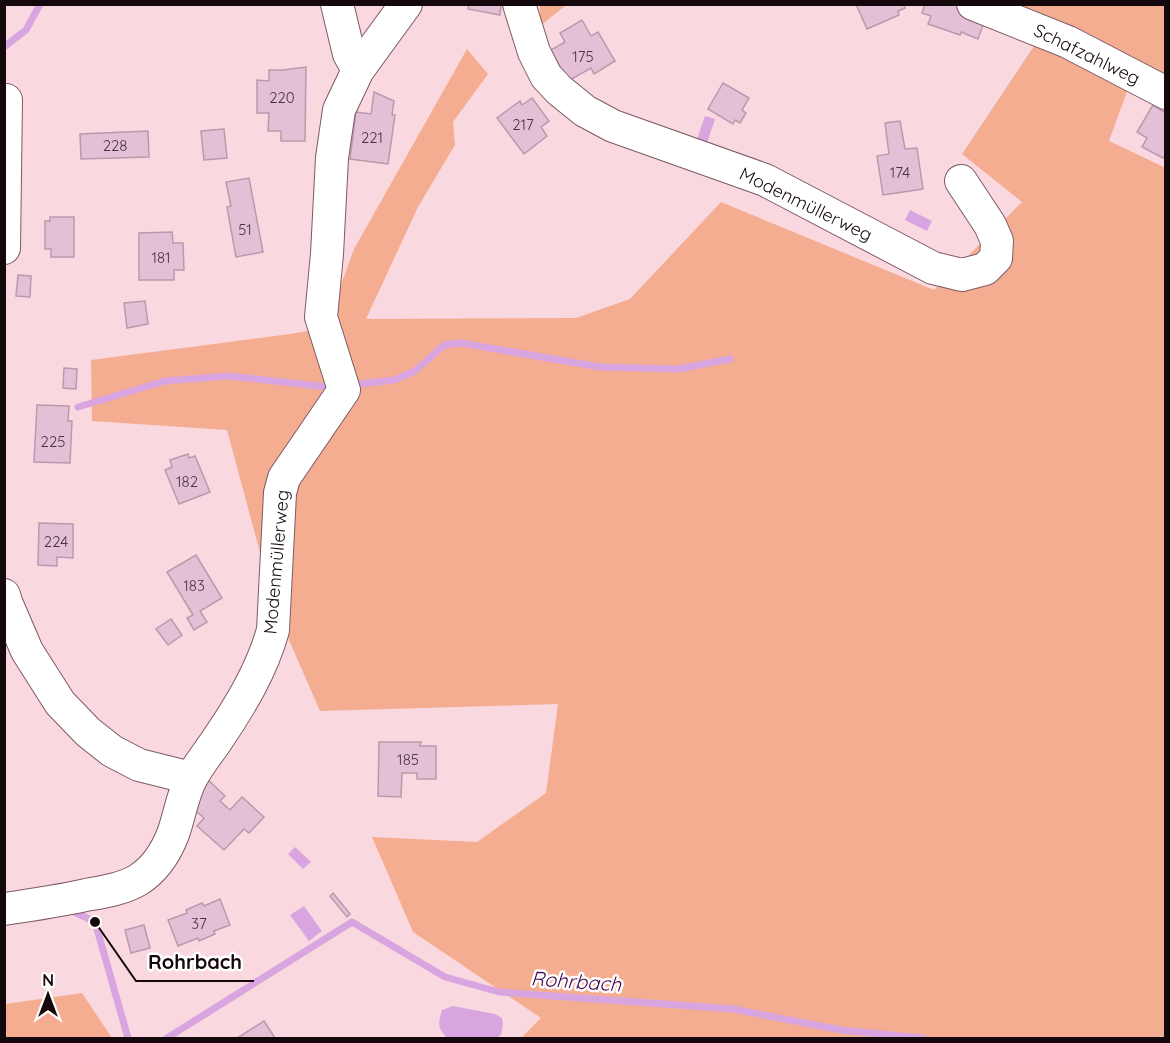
<svg xmlns="http://www.w3.org/2000/svg" width="1170" height="1043" viewBox="0 0 1170 1043" font-family="Quicksand,sans-serif">
<style>
.green{fill:#f5ad91}
.water{fill:#d9a5e1}
.lines{fill:none;stroke-linecap:round;stroke-linejoin:round}
.stream{stroke:#d9a5e1;stroke-width:7}
.building{fill:#e3c0d5;stroke:#bb99ad;stroke-width:1.5}
.minor-casing{stroke:#7e5a63;stroke-width:34}
.minor{stroke:#fff;stroke-width:32}
.labels{text-anchor:middle;dominant-baseline:central;stroke-width:5;stroke-linejoin:round;paint-order:stroke}
.number-label{font-size:15px;fill:#48363e}
.street-label{font-size:18px;fill:#15080c;stroke:#fff}
.water-label{font-size:20px;font-style:italic;fill:#45034e;stroke:#fff}
.leader{fill:none;stroke:#15080c;stroke-width:2}
.callout-dot{fill:#15080c;stroke:#fff;stroke-width:2}
.callout-label{font-size:20px;text-anchor:middle;font-weight:bold;fill:#15080c;stroke:#fff;stroke-width:5;stroke-linejoin:round;paint-order:stroke}
</style>
<rect width="100%" height="100%" fill="#fad8e0"/>
<g class="green">
<polygon points="540,5 566,5 539,27"/>
<polygon points="1003,5 1165,5 1165,78"/>
<polygon points="1042,34 1132,78 1109,141 1166,168 1165,1038 521,1038 541,1018 413,932 372,837 477,842 546,793 558,704 320,711 275,608 227,430 92,421 91,360 290,334 325,328 354,249 467,49 488,74 453,122 455,145 418,207 366,319 576,318 630,299 721,202 934,290 1022,202 962,154"/>
<polygon points="82,993 112,1038 5,1038 5,1004"/>
</g>
<g class="water">
<polygon points="705,116 715,119 707,143 697,139"/>
<polygon points="910,210 932,221 927,231 905,220"/>
<polygon points="295,847 311,862 303,869 288,854"/>
<polygon points="304,906 322,931 309,941 290,915"/>
<path d="M453 1006 495 1014 502 1018 503 1024 501 1035 496 1038H447C437 1028 438 1023 442 1010Z"/>
</g>
<g class="lines">
<g class="stream">
<polyline points="4,47 26,30 40,4"/>
<polyline points="352,385 394,380 415,371 444,345 461,343 600,367 678,369 730,359"/>
<polyline points="78,407 165,381 229,376 327,387"/>
<polyline points="68,909 95,922 128,1038"/>
<polyline points="167,1038 352,922 445,977 499,992 733,1009 841,1030 922,1038"/>
</g>
</g>
<g class="building">
<polygon points="469,4 501,4 500,15 468,9"/>
<polygon points="856,4 903,4 905,8 898,11 899,15 867,29"/>
<polygon points="925,4 960,4 987,14 978,39 961,32 960,35 928,24 931,16 922,13"/>
<polygon points="582,20 591,36 598,32 615,61 594,74 591,68 568,81 551,50 565,42 560,33"/>
<polygon points="306,67 305,141 281,141 281,131 268,131 269,113 257,113 257,80 269,81 269,70 283,70"/>
<polygon points="723,83 749,98 742,110 746,113 740,123 735,120 733,124 708,109"/>
<polygon points="374,92 394,101 392,115 395,115 388,164 350,159 356,112 371,114"/>
<polygon points="532,98 549,121 541,127 547,136 524,154 497,118 520,101 522,105"/>
<polygon points="1153,105 1166,113 1166,154 1163,158 1142,147 1147,138 1137,132"/>
<polygon points="900,121 905,149 917,148 923,189 883,195 877,156 889,154 885,123"/>
<polygon points="224,129 227,158 204,160 201,131"/>
<polygon points="148,131 149,157 81,159 80,134"/>
<polygon points="249,178 263,252 236,257 227,207 231,206 226,182"/>
<polygon points="50,217 74,217 74,257 51,257 51,249 45,249 45,221 50,221"/>
<polygon points="172,232 173,243 183,243 184,270 174,270 174,280 139,280 139,233"/>
<polygon points="18,275 31,276 30,297 16,296"/>
<polygon points="145,301 148,324 127,328 124,303"/>
<polygon points="64,368 77,369 76,389 63,388"/>
<polygon points="37,405 69,406 68,421 72,421 70,463 34,462"/>
<polygon points="188,454 189,458 195,456 210,492 179,504 165,470 172,467 170,460"/>
<polygon points="39,523 73,524 73,558 57,557 57,566 38,565"/>
<polygon points="196,555 222,598 200,611 207,622 194,630 187,618 193,615 167,572"/>
<polygon points="171,619 182,635 168,645 156,629"/>
<polygon points="379,742 421,742 420,746 436,746 436,779 417,779 417,773 402,773 401,797 378,796"/>
<polygon points="204,776 225,796 220,801 230,810 242,797 264,817 249,833 244,829 224,850 197,826 204,818 190,806"/>
<polygon points="333,893 350,914 347,917 330,896"/>
<polygon points="220,899 230,925 214,931 215,934 199,941 198,938 178,946 168,920 187,913 186,910 202,903 204,906"/>
<polygon points="144,925 150,948 131,953 125,930"/>
<polygon points="264,1021 275,1038 237,1038"/>
</g>
<g class="lines">
<defs>
<g id="minor">
<polyline points="337,4 349,54 358,70"/>
<polyline points="519,4 534,52 546,76 559,90 585,111 613,126 765,180 933,268 962,275 985,269 996,258 997,241 990,225 961,181"/>
<polyline points="973,4 1068,42 1166,93"/>
<polyline points="4,248 6,100"/>
<polyline points="4,595 6,602 27,651 60,703 88,732 112,751 139,765 191,778"/>
<path d="M4 909C32 905 59 901 86 895 103 892 123 889 138 880 154 870 166 852 173 834 180 815 182 795 192 777 199 764 209 752 217 740 240 706 262 670 273 630L280 493 284 478 344 390 321 317 327 254 332 158 339 110 358 70 406 4"/>
</g>
</defs>
<use href="#minor" class="minor-casing"/>
<use href="#minor" class="minor"/>
</g>
<g class="labels">
<g class="number-label">
<text x="583" y="56">175</text>
<text x="282" y="97">220</text>
<text x="523" y="124">217</text>
<text x="372" y="137">221</text>
<text x="115" y="145">228</text>
<text x="900" y="172">174</text>
<text x="245" y="229">51</text>
<text x="161" y="257">181</text>
<text x="53" y="441">225</text>
<text x="187" y="481">182</text>
<text x="56" y="541">224</text>
<text x="194" y="585">183</text>
<text x="408" y="759">185</text>
<text x="199" y="923">37</text>
</g>
<g class="street-label">
<text transform="translate(1087 54) rotate(26)">Schafzahlweg</text>
<text transform="translate(806 204) rotate(26)">Modenmüllerweg</text>
<text transform="translate(276 562) rotate(-85)">Modenmüllerweg</text>
</g>
<g class="water-label">
<text transform="translate(576 981) rotate(4)">Rohrbach</text>
</g>
</g>
<path class="leader" d="M95 922L136 981H254"/>
<circle class="callout-dot" cx="95" cy="922" r="6"/>
<g class="callout-label">
<text x="195" y="969">Rohrbach</text>
</g>
<rect width="1170" height="1043" fill="none" stroke="#15080c" stroke-width="12"/>
<g transform="translate(48 995)" stroke="#ffffff" stroke-width="4.5" paint-order="stroke">
<path d="M0-4.5L10 22L0 15L-10 22Z" fill="#15080c"/>
<text y="-9" font-size="16" font-weight="bold" text-anchor="middle" fill="#15080c">N</text>
</g>
</svg>
